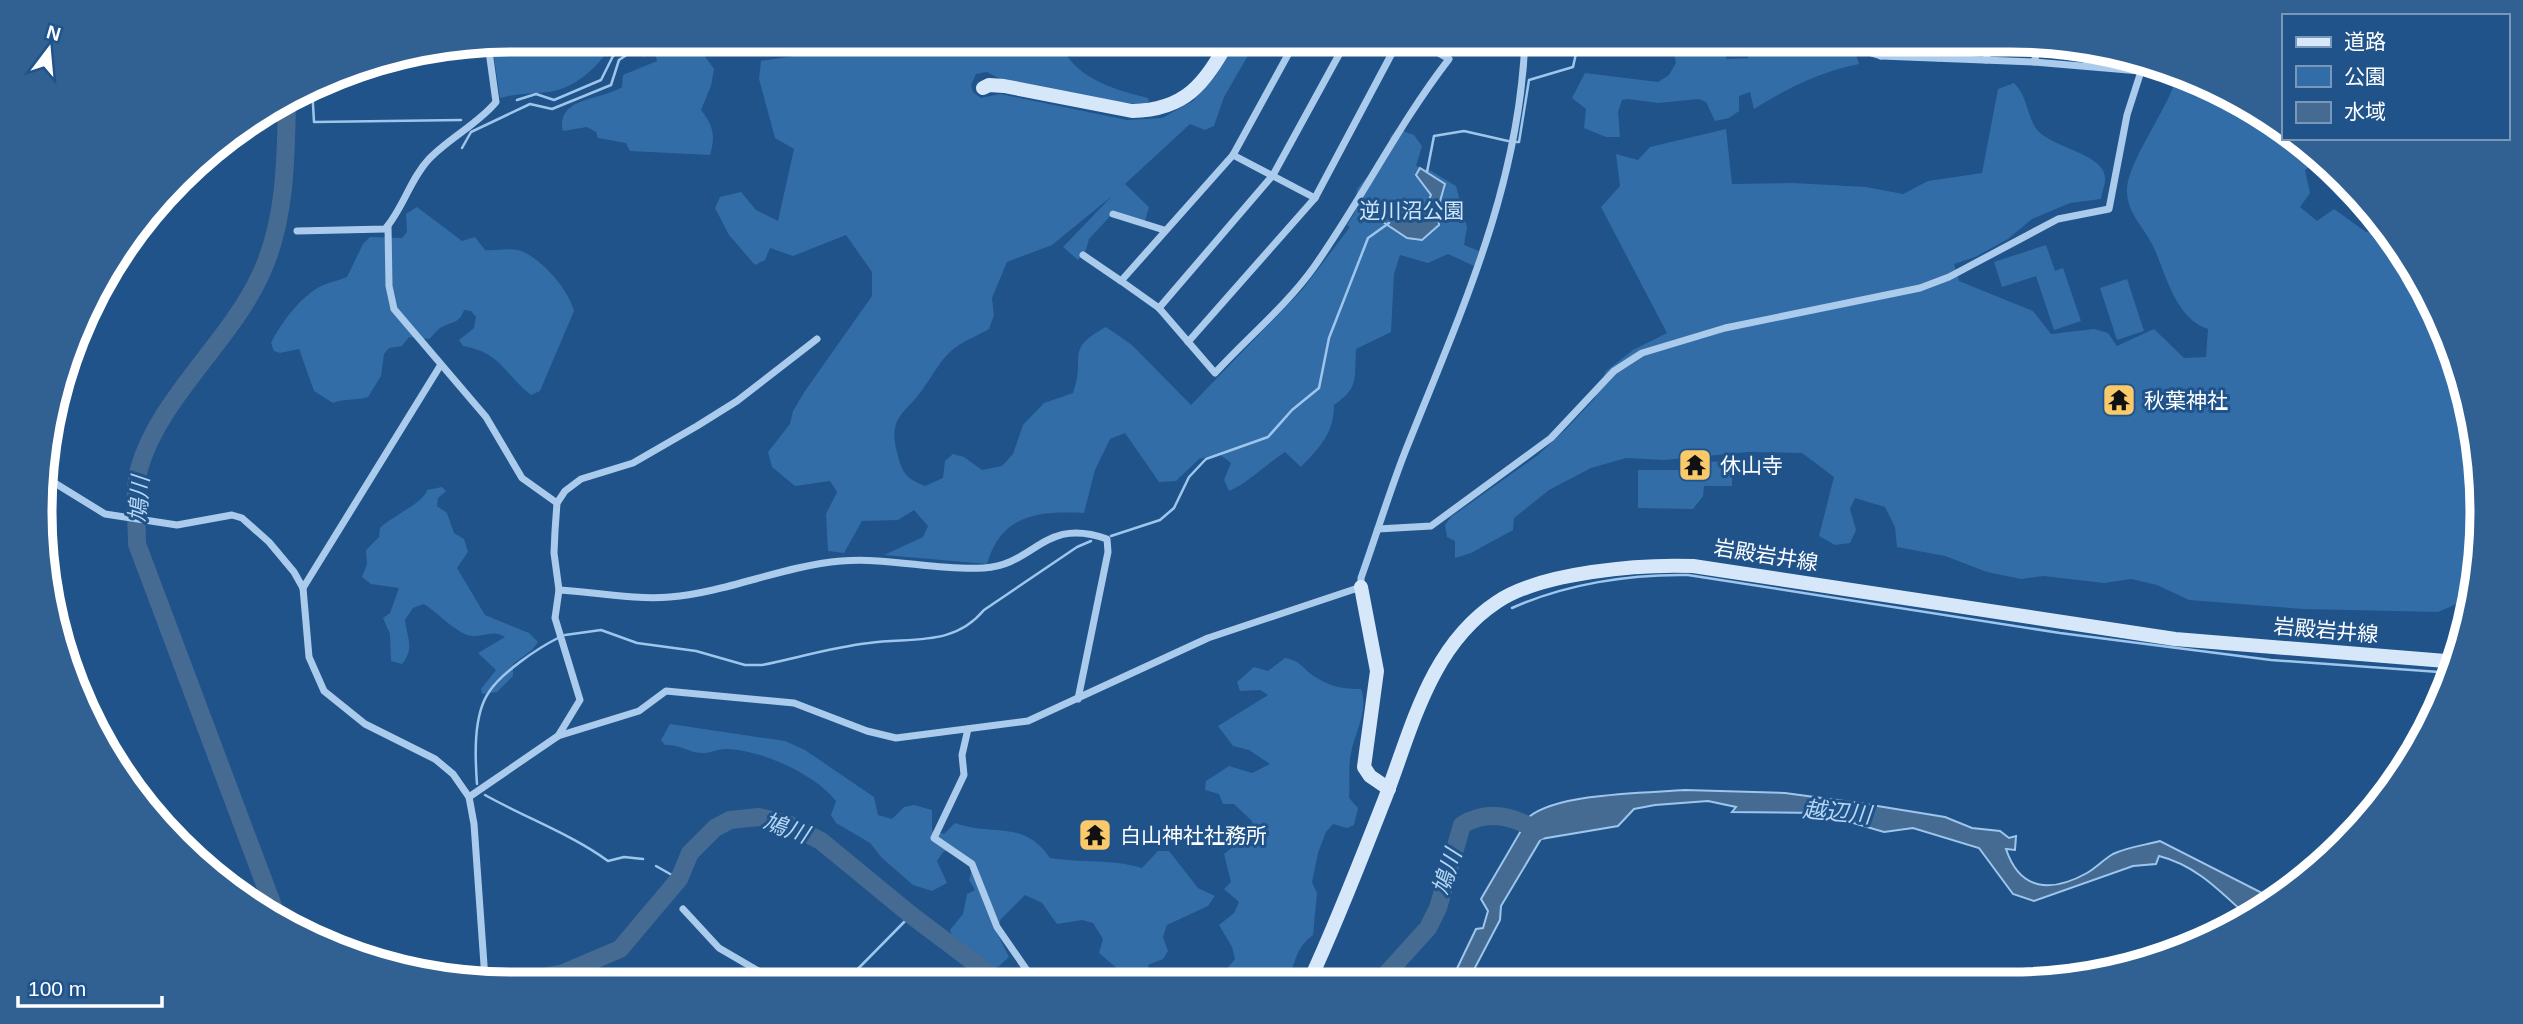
<svg xmlns="http://www.w3.org/2000/svg" width="2523" height="1024" viewBox="0 0 2523 1024" font-family="Helvetica,'Noto Sans JP',sans-serif">
<style>
.green{fill:#326da7}
.water{fill:#456b92;stroke:#9ec6ed;stroke-width:2}
.lines{fill:none;stroke-linecap:round;stroke-linejoin:round}
.stream{stroke:#9ec6ed;stroke-width:2.5}
.river{stroke:#456b92;stroke-width:18}
.street{stroke:#aacbeb;stroke-width:7}
.secondary{stroke:#d6e7f9;stroke-width:14}
.labels{text-anchor:middle;dominant-baseline:central;stroke-width:6;stroke-linejoin:round;paint-order:stroke}
.park-label{font-size:21px;fill:#cfe4f8;stroke:#1f538a}
.poi-label{font-size:21px;fill:#fff;stroke:#1f538a;text-anchor:start}
.street-label{font-size:21px;fill:#fff;stroke:#1f538a}
.water-label{font-size:23px;font-style:italic;fill:#b6d5f3;stroke:#1f538a}
.rim{fill:none;stroke:#fff;stroke-width:9}
</style>
<rect width="100%" height="100%" fill="#1f538a"/>
<g class="green">
<path d="M512 40H595L604 56C591 73 571 89 549 92 532 94 518 93 500 98L492 44Z"/>
<path d="M652 40H680L683 45 699 48 714 69 711 86 701 110C713 125 716 136 710 155L630 151 626 143 598 138 596 132 587 127 563 131C556 97 600 101 622 87L623 75 657 61Z"/>
<path d="M802 40H1068L1067 56C1086 82 1117 90 1148 98L1149 102C1132 110 1028 84 1002 80L987 72 976 74 971 85 973 92 981 98 1000 94 1127 120 1162 118 1193 101 1216 75 1236 40H1257L1224 97 1214 126 1205 130 1190 124 1125 184 1149 207 1145 221 1115 211 1089 239 1086 250 1078 260 1063 247 1112 196 1052 245 1007 262 992 298 994 315 989 329C979 335 966 340 956 347 941 358 935 372 925 386 906 415 886 415 898 456 903 475 908 479 925 486L943 478 945 461 953 454 964 457 982 470 1002 466 1013 454 1023 425 1044 403 1073 393C1087 356 1063 350 1106 327L1132 345 1191 405 1302 290 1350 227 1347 225 1355 212 1357 189 1390 150V137L1397 129 1414 135 1422 146 1416 166 1431 171 1456 186 1467 227 1464 245 1479 251 1474 266 1448 254 1428 263 1400 255 1394 274 1391 332 1356 349C1354 378 1360 387 1334 405 1334 433 1320 447 1301 467L1285 452C1265 465 1250 482 1229 491L1224 480 1231 463 1219 454 1199 459 1176 481 1159 482 1125 433 1110 439 1095 470 1084 513C1039 511 1001 514 987 564L884 555 923 537 928 526 914 510 898 520 862 521 844 553 828 551 826 514 837 492 830 481 795 486 772 467 768 452 790 424 793 411 805 391 872 296V272L846 235 793 256 770 248 765 260 755 265 729 235 715 208 720 197 741 192 756 210 778 221 794 149 775 138 759 79 761 61 802 55Z"/>
<path d="M1671 40H1728L1722 51 1727 59 1748 58 1753 40H1816L1855 52 1859 64C1819 72 1788 88 1754 109L1750 92 1739 96V111L1729 118 1715 121 1706 102 1699 99 1658 103 1628 99 1622 100 1618 112 1620 137H1606L1584 128 1586 109 1572 98 1585 73 1658 82 1669 75 1676 63Z"/>
<path d="M2182 81C2201 88 2236 111 2254 108L2283 130V138C2302 138 2306 149 2316 163L2305 170 2310 193 2300 207 2317 221 2334 209 2366 232 2393 237C2406 259 2424 281 2435 305 2474 395 2496 500 2473 597L2438 612 2303 609 2189 600 2157 585 2131 579 2104 583 2043 576 2021 579 1987 572 1945 556 1897 547 1895 527 1885 507 1855 498 1850 509 1856 530 1850 543 1835 545 1819 536 1834 477 1802 453 1748 452 1664 460 1626 458 1591 468 1549 490 1514 518 1513 530 1471 553 1455 558V541L1447 537 1445 525 1451 517 1538 455 1566 429 1595 398 1606 371 1633 350 1667 333 1601 207 1620 186 1616 154 1638 160 1650 147 1726 129 1732 184 1793 183 1866 187 1903 194 1928 181 1982 173 1998 89 2014 83C2027 96 2026 111 2035 127 2047 147 2104 153 2105 177 2106 183 2102 192 2101 199L2070 203 2032 219 2008 239 1975 257 1954 264 1959 281 2033 311 2051 334 2094 329 2108 333 2117 346 2154 329 2184 358 2206 357 2208 329C2176 319 2166 275 2154 248 2145 228 2127 214 2127 191 2126 165 2166 111 2174 84Z"/>
<path d="M417 207 462 241 475 237 485 250C495 251 509 248 518 250 541 257 568 289 574 311L540 391 531 395C504 374 502 353 463 346L459 340 474 328 476 317 471 311 464 310C459 324 453 321 442 327 437 329 433 336 429 339L409 337 402 346 389 348 384 354 381 376 368 397C356 401 344 398 333 403L314 391 299 349 280 353 274 351 271 343C281 323 300 297 321 286 329 282 338 281 347 277L363 244 370 237 402 238 407 232 406 214Z"/>
<polygon points="2046,245 2055,271 2063,268 2081,321 2054,330 2036,276 2002,287 1994,262"/>
<polygon points="2127,279 2144,331 2117,340 2100,288"/>
<polygon points="1732,461 1732,486 1704,486 1703,496 1693,509 1638,508 1638,470 1704,470 1705,462"/>
<path d="M442 487 446 491 438 498 437 506 447 513 454 533 464 539 468 552 457 568 485 615 529 633 538 642 532 650 513 664V676L497 692 482 694 481 689 496 670 478 653 505 637C494 629 484 637 472 636 458 635 437 612 424 604L413 608 405 620C407 638 415 648 402 664L391 661 390 634 383 618 390 613 399 588 371 584 362 577 367 564 366 550 379 537 380 528C392 516 425 502 427 490Z"/>
<path d="M1285 658C1301 660 1304 671 1317 678 1331 687 1345 689 1361 689 1369 711 1355 731 1351 753 1348 768 1350 783 1349 798L1358 808 1354 825 1347 828 1333 824 1326 832 1318 853 1312 882 1317 893 1313 935C1292 951 1298 964 1287 976 1279 986 1230 982 1216 982L1235 959 1232 947 1219 925 1234 913 1239 902 1224 889 1231 882 1224 854 1254 830 1252 821 1234 804H1223L1219 794 1205 790 1206 781 1229 766 1252 773 1270 764 1249 750 1233 746 1218 726 1268 695 1260 690 1240 691 1237 682 1254 667 1268 671Z"/>
<path d="M670 724 785 741 805 750 874 797 878 815 892 819 904 807 914 805 932 810V831L944 834 955 823C994 837 1023 819 1050 858 1081 863 1114 859 1142 868L1158 851H1169L1198 888 1215 896 1208 906 1167 925 1163 937 1168 951 1163 959 1148 965 1151 979 1133 982 1099 953 1103 939 1093 923 1082 920 1057 924 1042 903 1025 895 1001 919 996 931 1009 957 998 967C980 968 955 947 950 930L963 914 967 894 975 890 969 880 974 863 955 848 943 852 937 861 947 883 932 891 913 885 882 858 870 843 836 823 831 815 836 801C815 774 761 750 727 749 719 748 709 754 701 753 688 752 679 744 665 745L661 740Z"/>
</g>
<g class="water">
<polygon points="1420,168 1445,184 1438,208 1439,225 1422,240 1407,238 1383,222 1385,214 1392,207 1426,207 1431,195 1416,175"/>
<path d="M1685 790 1785 793 1859 803 1945 817 1972 828 2000 831 2009 838 2016 836 2015 850 2006 849C2020 891 2051 893 2087 873 2096 868 2104 859 2113 854 2127 847 2146 845 2160 841L2272 898 2245 914C2219 890 2195 865 2159 856L2156 864 2133 866 2034 901 2013 894 1979 848 1913 828 1884 832 1819 813 1732 812 1736 807 1708 801 1655 805 1634 809 1618 826 1541 839 1501 906 1500 920 1468 981H1451L1476 929 1483 928 1488 911 1481 899 1529 817C1558 793 1646 793 1685 790Z"/>
</g>
<g class="lines">
<g class="stream">
<path d="M730 40C746 55 755 51 775 47"/>
<polyline points="656,51 685,42 715,51"/>
<polyline points="312,87 314,122 461,120"/>
<polyline points="517,100 536,94 554,100 601,80 613,56 630,45 647,49"/>
<polyline points="1516,142 1519,142 1529,80 1573,67 1579,40"/>
<polyline points="462,148 471,132 530,104 552,109 611,85 619,60 631,52 644,55"/>
<polyline points="1427,172 1434,136 1464,131 1508,141"/>
<polyline points="1111,536 1160,520 1174,508 1189,477 1206,459 1268,437 1292,410 1319,388 1329,338 1368,238 1389,223"/>
<path d="M1512 608C1566 584 1629 574 1688 575L2060 633 2271 660 2453 673"/>
<path d="M565 635 601 630 637 643 696 651 745 665H762C797 658 833 647 869 643 912 637 953 647 984 610L1077 547 1091 541"/>
<path d="M477 784C475 757 473 715 489 692 501 673 538 648 558 638"/>
<path d="M485 795C526 818 571 834 608 861L624 857 643 859"/>
<polyline points="656,866 679,879"/>
<polyline points="844,983 911,915"/>
</g>
<g class="river">
<path d="M276 914 137 544C137 520 133 492 139 469 159 398 229 343 260 276 286 222 286 157 287 98"/>
<path d="M1380 981 1428 928 1438 908 1462 825C1487 809 1514 816 1538 831"/>
<polyline points="506,983 561,974 620,949 679,879 690,853 715,828 730,820 759,817 788,824 821,841 911,915 1000,982"/>
</g>
<g class="street">
<path d="M1296 40 1233 155 1121 281 1159 308 1215 373C1247 338 1287 305 1314 267 1362 199 1398 125 1449 59L1416 40"/>
<polyline points="1829,40 1881,56 2034,62 2140,71"/>
<polyline points="1443,54 1450,40"/>
<polyline points="1881,56 1885,40"/>
<polyline points="1938,58 1943,40"/>
<polyline points="1986,60 1991,40"/>
<polyline points="2034,62 2039,45"/>
<polyline points="2086,65 2090,53"/>
<polyline points="1233,155 1315,198"/>
<polyline points="1113,214 1164,230"/>
<polyline points="388,226 389,286 394,309 486,417 522,478 557,503"/>
<path d="M297 231 385 229C403 209 410 179 429 159 449 138 478 124 496 102L488 44"/>
<polyline points="1083,255 1121,281"/>
<polyline points="1159,308 1273,175 1347,40"/>
<polyline points="1188,342 1315,198 1399,40"/>
<polyline points="45,477 105,514 177,525 232,515 242,518 269,542 294,572 303,588 309,657 324,691 365,724 435,759 453,774 469,797 474,824 485,979"/>
<polyline points="1378,529 1431,526 1551,438 1614,371 1642,353 1725,328 1920,288 1949,277 2058,219 2109,209 2127,115 2144,62"/>
<polyline points="303,588 440,366"/>
<path d="M559 590C595 592 634 600 670 597 728 592 783 566 841 561 889 557 936 571 984 568 1035 565 1044 516 1107 539L1108 552 1078 699"/>
<polyline points="968,729 962,755 964,775 934,838 972,864 997,927 1035,982"/>
<polyline points="558,736 580,700 555,618 559,590 554,553 555,531 557,503 565,491 581,479 633,463 697,426 737,401 817,339"/>
<path d="M469 797 558 736 639 711 666 691 794 703 867 731 896 738 1028 721 1208 638 1361 587V578C1376 536 1389 493 1405 452 1459 316 1519 189 1525 40"/>
<polyline points="683,909 719,948 767,976 765,983"/>
</g>
<g class="secondary">
<path d="M983 88 989 85 1004 86 1132 111C1186 110 1204 84 1229 40"/>
<polyline points="1361,587 1377,671 1364,767 1370,776 1389,789"/>
<path d="M1309 982C1337 922 1360 862 1384 801 1412 729 1429 647 1497 602 1541 572 1641 564 1693 566L2175 639 2458 662"/>
</g>
</g>
<defs>
<symbol id="temple-square" viewBox="-11 -11 22 22"><rect x="-9" y="-9" width="18" height="18" rx="4" fill="#fac96a" stroke="#1f538a"/><path d="M0-6L5-2H3V0L6.5 2.5H4V6H1.5V3h-3V6H-4V2.5H-6.5L-3 0V-2H-5Z" fill="#111"/></symbol>
</defs>
<g fill-rule="evenodd">
<use href="#temple-square" x="2100" y="381" width="38" height="38"/>
<use href="#temple-square" x="1676" y="446" width="38" height="38"/>
<use href="#temple-square" x="1076" y="816" width="38" height="38"/>
</g>
<g class="labels">
<g class="park-label">
<text x="1412" y="210">逆川沼公園</text>
</g>
<g class="poi-label">
<text x="2144" y="400">秋葉神社</text>
<text x="1720" y="465">休山寺</text>
<text x="1120" y="835">白山神社社務所</text>
</g>
<g class="street-label">
<text transform="translate(1766 555) rotate(9)">岩殿岩井線</text>
<text transform="translate(2326 630) rotate(5)">岩殿岩井線</text>
</g>
<g class="water-label">
<text transform="translate(139 499) rotate(-86)">鳩川</text>
<text transform="translate(1837 812) rotate(5)">越辺川</text>
<text transform="translate(786 828) rotate(19)">鳩川</text>
<text transform="translate(1447 872) rotate(-72)">鳩川</text>
</g>
</g>
<path d="M0 0H2523V1024H0ZM512 52H2010A460 460 0 0 1 2470 512V512A460 460 0 0 1 2010 972H512A460 460 0 0 1 52 512V512A460 460 0 0 1 512 52Z" fill="#316193" fill-rule="evenodd"/>
<path class="rim" d="M512 52H2010A460 460 0 0 1 2470 512V512A460 460 0 0 1 2010 972H512A460 460 0 0 1 52 512V512A460 460 0 0 1 512 52Z"/>
<rect x="2282" y="14" width="228" height="126" fill="#1f538a" stroke="#7998b9" stroke-width="2"/>
<rect x="2296" y="37" width="35" height="10" fill="#d6e7f9" stroke="#7998b9" stroke-width="2"/>
<text x="2344" y="49" font-size="21" fill="#ffffff">道路</text>
<rect x="2296" y="66" width="35" height="21" fill="#326da7" stroke="#7998b9" stroke-width="2"/>
<text x="2344" y="84" font-size="21" fill="#ffffff">公園</text>
<rect x="2296" y="102" width="35" height="21" fill="#456b92" stroke="#7998b9" stroke-width="2"/>
<text x="2344" y="119" font-size="21" fill="#ffffff">水域</text>
<g transform="translate(49 49) rotate(16)" stroke="#1f538a" stroke-width="5" paint-order="stroke">
<path d="M0-5L12 26L0 18L-12 26Z" fill="#ffffff"/>
<text y="-10" font-size="19" font-weight="bold" text-anchor="middle" fill="#ffffff">N</text>
</g>
<path d="M18 996v10h144v-10" fill="none" stroke="#ffffff" stroke-width="3.5"/>
<text x="28" y="996" font-size="21" fill="#ffffff" stroke="#1f538a" stroke-width="5" paint-order="stroke">100 m</text>
</svg>
